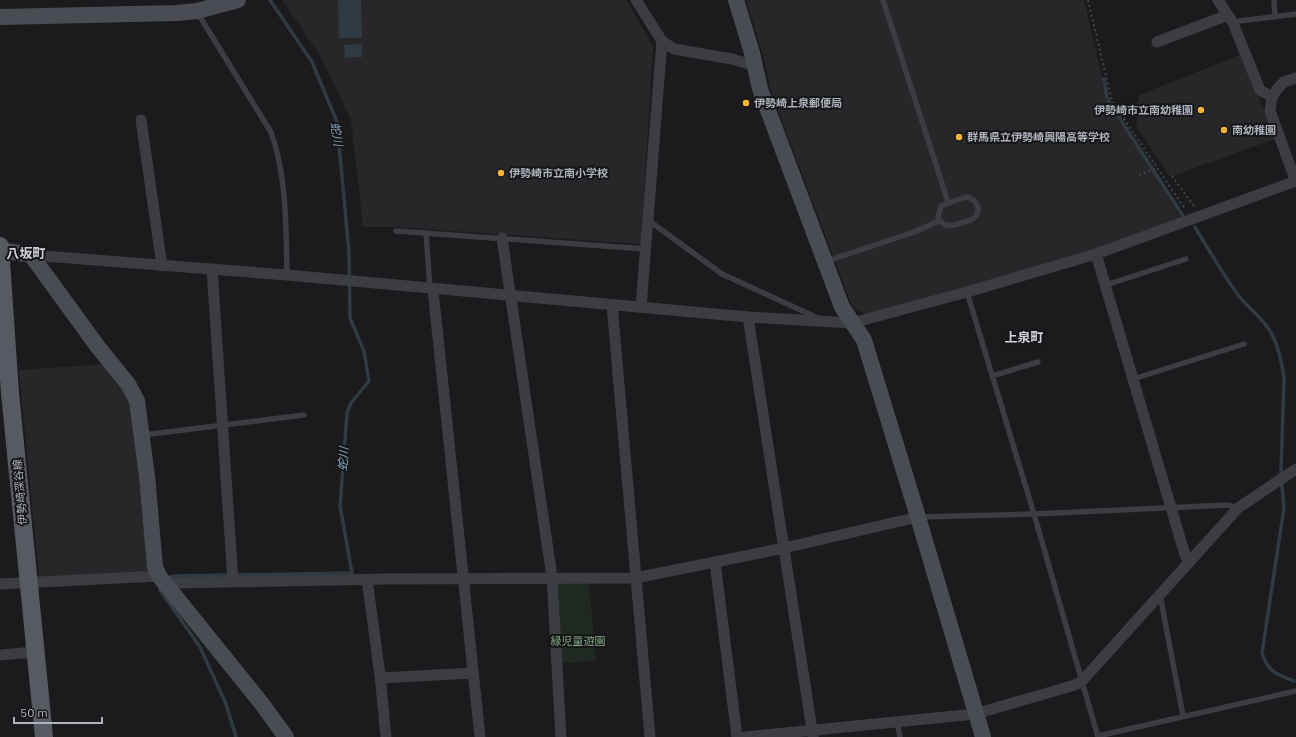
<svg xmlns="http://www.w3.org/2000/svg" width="1296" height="737" viewBox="0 0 1296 737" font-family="'IBM Plex Sans','Noto Sans JP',sans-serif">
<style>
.built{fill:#27272a}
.green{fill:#202921}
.water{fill:#303a42}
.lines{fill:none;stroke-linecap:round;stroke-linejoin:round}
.stream{stroke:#303a42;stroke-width:3.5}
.path{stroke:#414449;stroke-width:2;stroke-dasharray:2 3;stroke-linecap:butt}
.lane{stroke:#3b3d42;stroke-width:5.5}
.street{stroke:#3b3d42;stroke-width:11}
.secondary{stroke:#494c52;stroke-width:16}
.primary{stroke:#575a61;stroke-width:18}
.poi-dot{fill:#f8b437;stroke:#161618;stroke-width:1.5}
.labels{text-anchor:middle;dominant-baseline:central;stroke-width:4;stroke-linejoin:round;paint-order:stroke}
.poi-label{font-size:11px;font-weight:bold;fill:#adb2bd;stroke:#161618;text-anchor:start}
.street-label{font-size:11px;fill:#adb2bd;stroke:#161618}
.park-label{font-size:11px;fill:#84a885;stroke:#161618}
.water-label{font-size:12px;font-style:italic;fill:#84a1b8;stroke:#161618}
.quarter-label{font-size:13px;font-weight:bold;fill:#ced1d9;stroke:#161618}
</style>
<rect width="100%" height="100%" fill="#1b1b1d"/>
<g class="built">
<polygon points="282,0 627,0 653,47 641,244 394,227 363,227 351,120 321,57"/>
<polygon points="746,0 1084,0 1108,104 1152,170 1181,218 1096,250 873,314 864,313 856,309 850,301 771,92 763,54"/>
<polygon points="1242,54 1275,139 1170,177 1136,126 1139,95"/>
<polygon points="105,364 126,392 133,408 152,574 39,577 19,370"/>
</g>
<polygon class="green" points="559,582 589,582 596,661 562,663 558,584"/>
<g class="water">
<polygon points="338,0 361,0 362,38 339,38"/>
<polygon points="362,44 362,57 345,58 344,45"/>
</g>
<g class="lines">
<g class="stream">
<polyline points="1104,79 1107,97 1111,105 1183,216"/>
<path d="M1195 227C1208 249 1221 271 1236 292 1245 306 1261 316 1270 331 1278 344 1282 363 1284 378L1281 473"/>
<path d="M1282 486 1284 508 1262 653C1268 672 1276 674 1294 681"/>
<polyline points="166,579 174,576 352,573 340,506 347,413 351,403 369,381 364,351 350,318 349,253 337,122 312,62 270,0"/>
<polyline points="160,590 200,647 226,704 236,737"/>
</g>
<g class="path">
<polyline points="1088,0 1112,101 1185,209"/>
<polyline points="1139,175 1157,168"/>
<polyline points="1172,176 1194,206"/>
</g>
<g class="lane">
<polyline points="883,0 948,202"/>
<polyline points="1274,0 1275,17"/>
<path d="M197 12 271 132C287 177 286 228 287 275"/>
<polyline points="1233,23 1239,21 1296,14"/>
<path d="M965 197C975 198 983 208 975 217 973 220 968 221 964 222 954 225 943 230 938 217L941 206Z"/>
<polyline points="648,220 722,274 818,318"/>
<polyline points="396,231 646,249"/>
<polyline points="426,233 430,289"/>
<polyline points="827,261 914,232 939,221"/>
<polyline points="1106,285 1186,259"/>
<polyline points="967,292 1034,514 1098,737"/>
<polyline points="992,376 1038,362"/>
<polyline points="1133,379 1244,344"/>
<polyline points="143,435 304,415"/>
<polyline points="919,517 1034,514 1228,505 1238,508"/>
<polyline points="1160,595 1183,716"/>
<polyline points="897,721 900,737"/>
<polyline points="1098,736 1296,691"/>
</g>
<g class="street">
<polyline points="636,0 662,41 674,49 732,59 755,66"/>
<polyline points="1218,0 1233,23 1260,90 1272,97"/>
<polyline points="1157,42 1228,15"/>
<polyline points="1296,78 1284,82 1278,88 1272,97 1270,111 1296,182"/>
<polyline points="141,120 162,266"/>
<polyline points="502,238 552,577 561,737"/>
<polyline points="1096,254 1185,555 1189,562"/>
<polyline points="31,255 287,275 748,317 852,323 967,292 1096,254 1296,181"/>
<polyline points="212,269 233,581"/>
<polyline points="433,290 480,737"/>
<polyline points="612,305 650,737"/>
<polyline points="641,307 662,41"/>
<polyline points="748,317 813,736"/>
<polyline points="715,562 737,737"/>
<polyline points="367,580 380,675 386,737"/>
<polyline points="0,584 159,576"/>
<polyline points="168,586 174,583 386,579 635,578 784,548 918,517"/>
<polyline points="0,655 35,652"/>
<polyline points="381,678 473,673"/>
<polyline points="745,737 975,714 1075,685 1082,681 1238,508 1296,469"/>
</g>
<g class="secondary">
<polyline points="736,0 752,53 760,89 842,307 864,340 918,517 983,737"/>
<polyline points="0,17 177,13 197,11 238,0"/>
<polyline points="0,250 31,255 98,347 128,384 137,401 147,476 155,567 159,576 262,704 286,737"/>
</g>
<polyline class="primary" points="0,246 10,393 44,737"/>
</g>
<g class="poi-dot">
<circle cx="746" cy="103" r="4"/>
<circle cx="1201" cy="110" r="4"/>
<circle cx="1224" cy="130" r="4"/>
<circle cx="959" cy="137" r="4"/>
<circle cx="501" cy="173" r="4"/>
</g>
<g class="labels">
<g class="poi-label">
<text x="754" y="103">伊勢崎上泉郵便局</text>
<text x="1193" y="110" text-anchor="end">伊勢崎市立南幼稚園</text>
<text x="1232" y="130">南幼稚園</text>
<text x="967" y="137">群馬県立伊勢崎興陽高等学校</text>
<text x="509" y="173">伊勢崎市立南小学校</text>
</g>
<g class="street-label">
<text transform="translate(20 492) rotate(-95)">伊勢崎深谷線</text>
</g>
<g class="park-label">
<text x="578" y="641">緑児童遊園</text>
</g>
<g class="water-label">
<text transform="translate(337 134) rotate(82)">蛇川</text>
<text transform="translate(343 459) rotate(-86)">蛇川</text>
</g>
<g class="quarter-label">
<text x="26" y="253">八坂町</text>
<text x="1024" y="337">上泉町</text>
</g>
</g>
<path d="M14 717v6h88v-6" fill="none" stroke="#adb2bd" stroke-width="2"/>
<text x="20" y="717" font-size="12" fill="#adb2bd" stroke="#161618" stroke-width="3" paint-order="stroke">50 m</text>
</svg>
